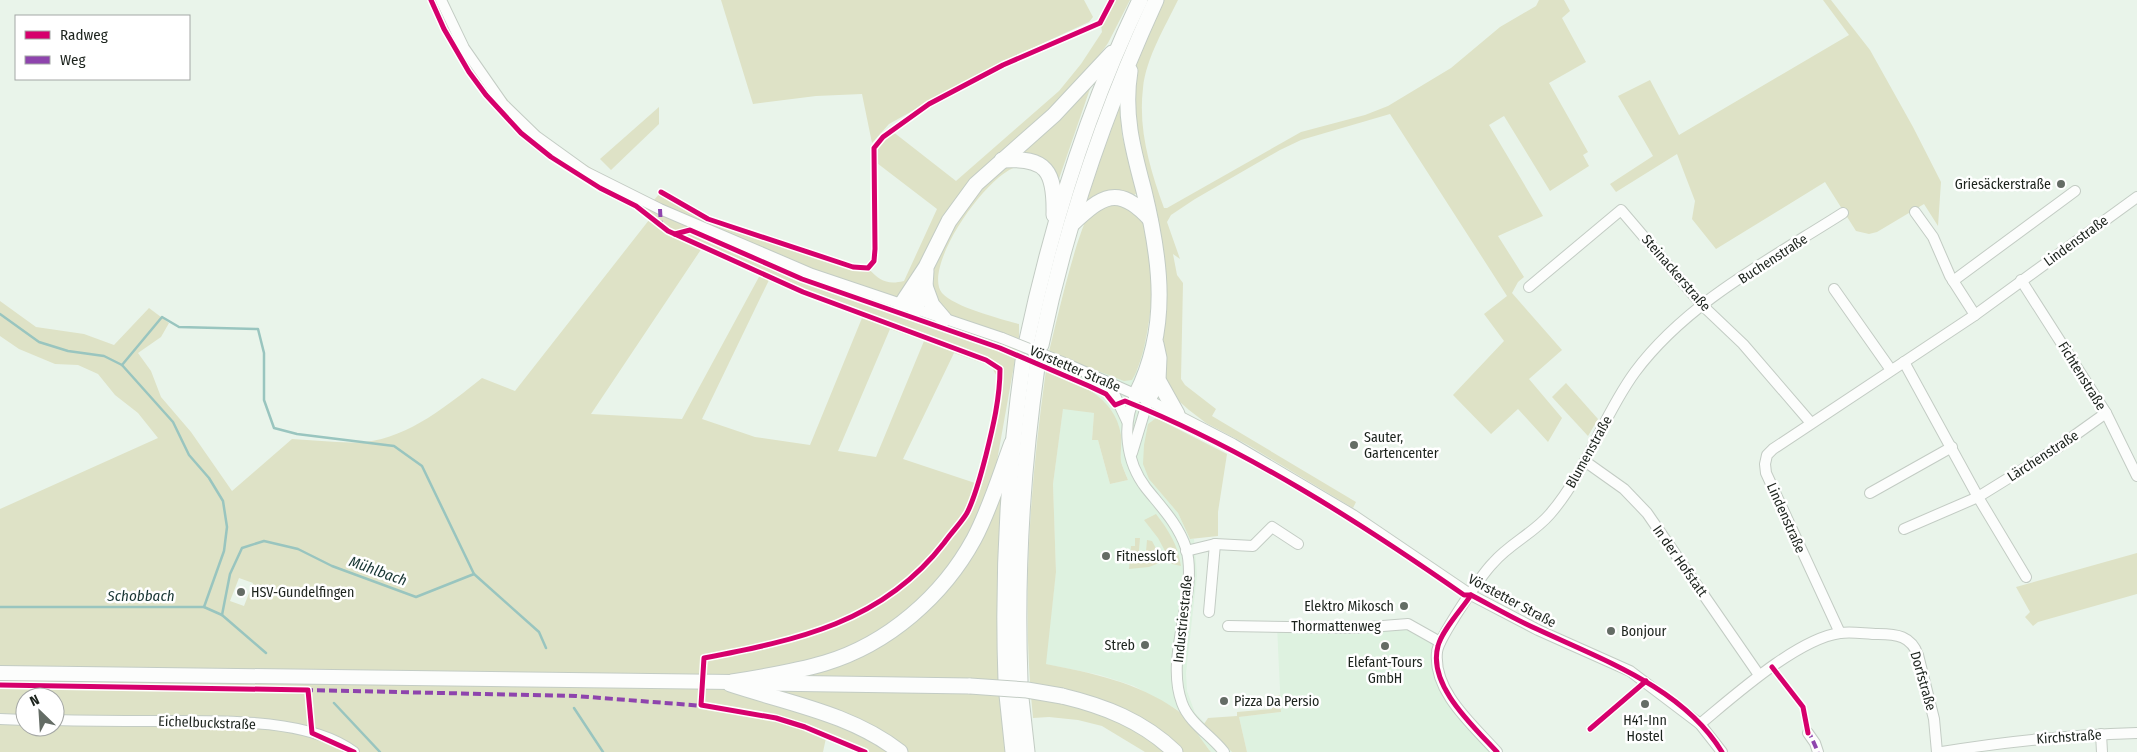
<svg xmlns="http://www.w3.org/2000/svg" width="2137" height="752" viewBox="0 0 2137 752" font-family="'Fira Sans Condensed',sans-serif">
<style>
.built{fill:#def2e0}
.green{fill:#dee2c6;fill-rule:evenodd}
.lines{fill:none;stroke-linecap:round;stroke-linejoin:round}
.stream{stroke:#99c5bf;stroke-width:2.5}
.minor-casing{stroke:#c3ccc4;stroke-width:12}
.major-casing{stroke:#c3ccc4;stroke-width:16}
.highway-casing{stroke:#c3ccc4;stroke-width:17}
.minor{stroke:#fcfdfc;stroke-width:10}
.major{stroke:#fcfdfc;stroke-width:14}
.highway{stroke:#fcfdfc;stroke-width:15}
.minor-bridge-casing{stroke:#c3ccc4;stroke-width:12;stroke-linecap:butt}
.highway-bridge-casing{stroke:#c3ccc4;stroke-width:17;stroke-linecap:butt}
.minor-bridge{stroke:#fcfdfc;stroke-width:10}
.highway-bridge{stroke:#fcfdfc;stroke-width:15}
.quiet{stroke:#8e44ad;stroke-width:4;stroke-dasharray:8 4;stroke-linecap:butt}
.cycleway-casing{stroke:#fff;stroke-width:8}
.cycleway{stroke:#d6006c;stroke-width:5}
.poi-dot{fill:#646c65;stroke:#fff;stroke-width:2}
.labels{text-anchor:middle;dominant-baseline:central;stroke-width:5;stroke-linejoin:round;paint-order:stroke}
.poi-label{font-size:14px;fill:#1c231d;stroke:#fff;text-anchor:start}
.street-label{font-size:14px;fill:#1c231d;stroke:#fff}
.water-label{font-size:15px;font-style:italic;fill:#173533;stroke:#fff}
</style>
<rect width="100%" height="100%" fill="#e9f4ea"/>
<g class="built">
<polygon points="1144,341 1162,346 1167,388 1156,418 1148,424 1156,487 1178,513 1190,539 1194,539 1197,575 1186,673 1187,691 1195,713 1232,752 1211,752 1178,710 1134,686 1100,675 1045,664 1056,572 1053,484 1063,408 1094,413 1092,439 1098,440 1110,484 1128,480 1121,462 1121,437 1060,376 1046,370 1048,362 1064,369 1069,360 1139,370"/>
<polygon points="1408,624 1440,642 1440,678 1497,752 1247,752 1239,717 1281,712 1277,626"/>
</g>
<g class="green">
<path d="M429 0H446C494 107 550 151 653 201L661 192H665L709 217 868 268C880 281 887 285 904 281L937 209 873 160 874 148 892 131 956 181 1059 91 1081 64 1102 32 1100 18 1110 0H1130L1108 43 1094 63V77L1049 208 1047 187 1038 172C1033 170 1025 166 1020 166 990 169 921 267 942 293 954 307 1001 319 1019 324V337L995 472 1004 481 1008 752H858L826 738 823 752H0V509L158 438 138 413 115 395 98 374 78 365 55 364 19 349 0 336V301L36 327 84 334 114 345 149 308 169 323 161 337 138 353 151 371 161 397 191 432 232 491 292 439C316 440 342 444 365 442 410 437 449 404 482 378L515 391 649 220C633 201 590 185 568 171 500 129 461 72 429 0ZM702 248 760 275 682 419 591 414ZM769 280 862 318 810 445 755 437 702 419ZM890 329 924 341 876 457 838 451ZM954 353 991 366 999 380 978 484 903 459ZM239 578 253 583 244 606 230 601ZM25 697H55V727H25Z"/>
<polygon points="721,0 1084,0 1093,17 1089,22 1006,60 941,95 889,124 872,143 862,94 816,96 753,104"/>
<path d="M1163 0H1178C1165 27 1146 58 1143 88 1138 130 1150 169 1164 208H1167L1301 132 1365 115 1388 106 1451 68 1500 27 1536 6 1539 0H1564L1570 11 1562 18 1586 62 1549 83 1588 152 1583 155 1589 166 1550 191 1504 116 1489 125 1543 216 1498 236 1524 277 1518 282 1512 293 1562 350 1529 379 1562 418 1548 442 1518 409 1491 434 1453 395 1504 341 1484 314 1507 296 1390 114 1301 140 1280 150 1195 199 1171 215 1167 222 1180 259 1173 254 1177 275 1183 283 1181 379 1185 385 1216 409 1212 416 1356 502 1353 508 1248 445 1206 423 1189 410 1173 396 1163 375V355L1135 141V67L1142 45Z"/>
<polygon points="1823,0 1831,0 1870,50 1913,127 1941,182 1938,226 1924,204 1877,232 1869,234 1856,231 1825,182 1716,249 1692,219 1695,201 1677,154 1616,192 1610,184 1653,156 1618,96 1650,80 1679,135 1849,35"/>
<path d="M1117 103 1120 107 1122 135 1137 193 1134 195C1116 187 1103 192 1086 202Z"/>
<polygon points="659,107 659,124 611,170 600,159"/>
<path d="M1123 200C1130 207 1142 216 1146 225 1160 257 1150 352 1132 380L1124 381 1049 352C1055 328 1079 220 1093 209 1100 204 1115 202 1123 200Z"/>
<path d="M1046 370C1078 383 1115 396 1121 435 1122 444 1120 453 1121 462 1123 468 1126 475 1128 480L1110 484 1098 440H1092L1094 413 1063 409 1053 484 1056 572 1046 664C1092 673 1137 682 1177 710 1188 718 1201 740 1211 752H1145L1102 726 1078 720 1049 717 1033 718C1021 602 1030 485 1046 370Z"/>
<polygon points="1566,383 1598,419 1588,436 1552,397"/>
<polygon points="1156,418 1227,454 1218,512 1218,536 1190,539 1178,513 1149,479 1143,464 1144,445 1148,424"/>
<path d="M1156 514C1169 531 1178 545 1181 566L1172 564 1158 538 1144 520Z"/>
<polygon points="1135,538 1140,538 1138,562 1145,563 1147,540 1152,541 1159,554 1159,563 1149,567 1129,569 1131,546 1135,546"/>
<polygon points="2137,553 2137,594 2038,622 2033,626 2025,617 2030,612 2016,587"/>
<polygon points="1280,695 1281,712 1239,717 1247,752 1232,752 1204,724 1208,718 1237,716 1237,712 1272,709 1273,696"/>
</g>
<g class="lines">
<g class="stream">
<polyline points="0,314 39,342 68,351 104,356 122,365 173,422 189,455 209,478 223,501 227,527 224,551 204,607"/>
<polyline points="122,365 162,317 179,327 258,329 264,353 264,400 274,428 297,434 394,446 422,466 474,574"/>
<polyline points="0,607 204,607 222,615 266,653"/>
<polyline points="222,615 230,574 242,548 264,541 298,549 332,566 416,597 474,574 539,632 546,648"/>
<polyline points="334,703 380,752"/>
<polyline points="574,708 603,752"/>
</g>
<defs>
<g id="minor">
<polyline points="441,0 464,48 503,104 536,136 586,172 660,209 812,274 1002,338"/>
<polyline points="1915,212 1933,237 1950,276 1975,315"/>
<polyline points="2021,280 2106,413 2137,476"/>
<polyline points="1953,281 2075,191"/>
<polyline points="1529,287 1621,210 1702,305 1743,344 1811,423"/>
<polyline points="1834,289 1891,370"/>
<polyline points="1904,362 1978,497 2026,577"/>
<polyline points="1067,364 1148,400 1233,444 1353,515 1471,595 1538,630 1630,671 1700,724 1722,752"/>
<polyline points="1109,383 1127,421"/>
<path d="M1136 395C1121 424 1126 462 1146 488 1162 508 1178 524 1186 548 1199 594 1164 655 1182 703 1189 723 1212 736 1224 752"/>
<polyline points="1132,453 1148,400"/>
<polyline points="1586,462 1624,489 1647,513 1759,675"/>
<polyline points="1870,493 1952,447"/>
<polyline points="1904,529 1978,497 2057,448 2106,413"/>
<polyline points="1186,551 1215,544 1253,546 1272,527 1298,544"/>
<polyline points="1209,612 1215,544"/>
<polyline points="1228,626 1357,628 1408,624 1440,642"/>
<polyline points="1840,633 1766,473 1765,464 1767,455 1773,449 1975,315 2137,197"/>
<polyline points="0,719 25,720"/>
<path d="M55 720C89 721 123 721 158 721 214 721 308 717 354 752"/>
<path d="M1700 724C1734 696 1797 639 1840 633 1852 631 1866 634 1878 634 1897 634 1911 636 1918 655L1934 719 1937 752"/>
<polyline points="1808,733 1815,743 1818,752"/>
<polyline points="2101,734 2102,752"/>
<path d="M1497 752C1473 725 1433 692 1437 652 1438 639 1482 574 1493 563 1509 544 1534 533 1550 514 1587 471 1602 417 1635 372 1687 302 1771 259 1843 213"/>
<path d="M1942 752C2007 741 2071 735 2137 733"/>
</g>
<polyline id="major" points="0,673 732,682"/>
<g id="highway">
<path d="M1130 71C1123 114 1133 150 1144 191 1161 261 1170 328 1136 395"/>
<path d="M1002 160C1047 157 1055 171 1054 215"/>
<path d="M1072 224C1102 196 1118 184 1150 219"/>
<polyline points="925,286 932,305 944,319"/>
<polyline points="901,305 926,267 949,221 976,184 1054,115 1112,53"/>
<polyline points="915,310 925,286 926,271"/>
<path d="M1027 340C1052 223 1088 108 1140 0"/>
<polyline points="1156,344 1159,358 1158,380 1177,414"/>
<path d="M1041 345C1066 225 1105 111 1156 0"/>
<polyline points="1148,400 1158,380"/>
<path d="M1006 681C1002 573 1008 468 1023 361"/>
<path d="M1020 681C1016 575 1022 472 1037 367"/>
<path d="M732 682C763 677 795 672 825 663 888 644 943 596 974 539 990 509 1000 475 1012 443"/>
<polyline points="766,683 970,686"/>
<path d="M730 684C787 703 852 714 900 752"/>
<polyline points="1007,695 1013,752"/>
<path d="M1062 696C1104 706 1143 721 1175 752"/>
<polyline points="1021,698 1027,752"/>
</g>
</defs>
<use href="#minor" class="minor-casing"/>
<use href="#major" class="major-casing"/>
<use href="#highway" class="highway-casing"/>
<use href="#minor" class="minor"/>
<use href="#major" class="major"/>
<use href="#highway" class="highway"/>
<defs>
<polyline id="minor-bridge" points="1002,338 1067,364"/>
<polyline id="highway-bridge" points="970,686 1027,690 1062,696"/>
</defs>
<use href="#minor-bridge" class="minor-bridge-casing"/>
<use href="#highway-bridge" class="highway-bridge-casing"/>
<use href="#minor-bridge" class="minor-bridge"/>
<use href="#highway-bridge" class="highway-bridge"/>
<g class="quiet">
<polyline points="660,209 661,227"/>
<polyline points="305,690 576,696 704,706"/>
<polyline points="1808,730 1818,752"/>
</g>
<defs>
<g id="cycleway">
<path d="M431 0 444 29 469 72 486 95 521 133 551 157 600 188 636 206 668 231 803 292 986 360 1000 369C1000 398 993 427 986 455 981 474 976 495 967 513 961 523 951 533 944 543 882 623 797 640 704 658L701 705 776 718 805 727 865 752"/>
<polyline points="661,192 708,219 853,267 868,268 874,261 875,249 874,148 883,137 929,104 1003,65 1100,23 1112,0"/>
<path d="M675 234 690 230 802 279 1000 348 1089 386 1106 394 1115 405 1125 401C1245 449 1358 521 1464 595H1471C1494 607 1516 620 1539 630 1603 660 1683 688 1722 752"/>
<path d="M1471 595C1462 609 1442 630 1438 646 1427 685 1474 727 1497 752"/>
<polyline points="1772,667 1803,707 1808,733"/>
<polyline points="0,685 308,690 312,733 354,752"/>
<polyline points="1590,729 1646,681"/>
</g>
</defs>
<use href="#cycleway" class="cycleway-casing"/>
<use href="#cycleway" class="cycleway"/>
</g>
<g class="poi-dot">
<circle cx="2061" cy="184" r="5"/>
<circle cx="1354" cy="445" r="5"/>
<circle cx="1106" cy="556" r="5"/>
<circle cx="241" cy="592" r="5"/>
<circle cx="1404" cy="606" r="5"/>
<circle cx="1611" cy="631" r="5"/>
<circle cx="1145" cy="645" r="5"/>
<circle cx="1385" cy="646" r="5"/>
<circle cx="1224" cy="701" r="5"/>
<circle cx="1645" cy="704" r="5"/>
</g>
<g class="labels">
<g class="poi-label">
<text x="2051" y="184" text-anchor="end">Griesäckerstraße</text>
<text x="1364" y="437">Sauter,<tspan x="1364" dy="16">Gartencenter</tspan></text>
<text x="1116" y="556">Fitnessloft</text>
<text x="251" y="592">HSV-Gundelfingen</text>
<text x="1394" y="606" text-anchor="end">Elektro Mikosch</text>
<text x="1621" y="631">Bonjour</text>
<text x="1135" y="645" text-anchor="end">Streb</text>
<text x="1385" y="662" text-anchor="middle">Elefant-Tours<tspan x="1385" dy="16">GmbH</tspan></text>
<text x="1234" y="701">Pizza Da Persio</text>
<text x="1645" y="720" text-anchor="middle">H41-Inn<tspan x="1645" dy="16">Hostel</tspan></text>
</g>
<g class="street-label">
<text transform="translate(2076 241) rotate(-36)">Lindenstraße</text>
<text transform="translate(1773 259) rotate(-33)">Buchenstraße</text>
<text transform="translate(1676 273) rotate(49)">Steinackerstraße</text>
<text transform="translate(1075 369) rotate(23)">Vörstetter Straße</text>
<text transform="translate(2082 376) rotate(58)">Fichtenstraße</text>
<text transform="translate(1589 452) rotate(-61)">Blumenstraße</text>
<text transform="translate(2043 456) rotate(-33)">Lärchenstraße</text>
<text transform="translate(1786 518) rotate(66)">Lindenstraße</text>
<text transform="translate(1680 561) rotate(55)">In der Hofstatt</text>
<text transform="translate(1512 601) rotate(28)">Vörstetter Straße</text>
<text transform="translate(1183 619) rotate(-84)">Industriestraße</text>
<text x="1336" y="626">Thormattenweg</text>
<text transform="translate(1923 681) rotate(74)">Dorfstraße</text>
<text transform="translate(207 723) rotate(2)">Eichelbuckstraße</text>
<text transform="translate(2069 737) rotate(-4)">Kirchstraße</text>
</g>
<g class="water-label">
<text transform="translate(378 571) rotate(20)">Mühlbach</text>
<text x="141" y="596">Schobbach</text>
</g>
</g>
<rect x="15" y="15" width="175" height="65" fill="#ffffff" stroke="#a4a7a5"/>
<rect x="25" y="31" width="25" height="8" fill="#d6006c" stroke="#a4a7a5"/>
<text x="60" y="40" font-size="15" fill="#1c231d">Radweg</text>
<rect x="25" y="56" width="25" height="8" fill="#8e44ad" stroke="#a4a7a5"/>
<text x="60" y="65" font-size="15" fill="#1c231d">Weg</text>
<g transform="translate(40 712) rotate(335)"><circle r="24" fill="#ffffff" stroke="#a4a7a5"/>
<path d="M0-4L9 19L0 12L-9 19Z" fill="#646c65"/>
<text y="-8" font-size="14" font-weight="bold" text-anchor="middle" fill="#1c231d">N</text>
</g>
</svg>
